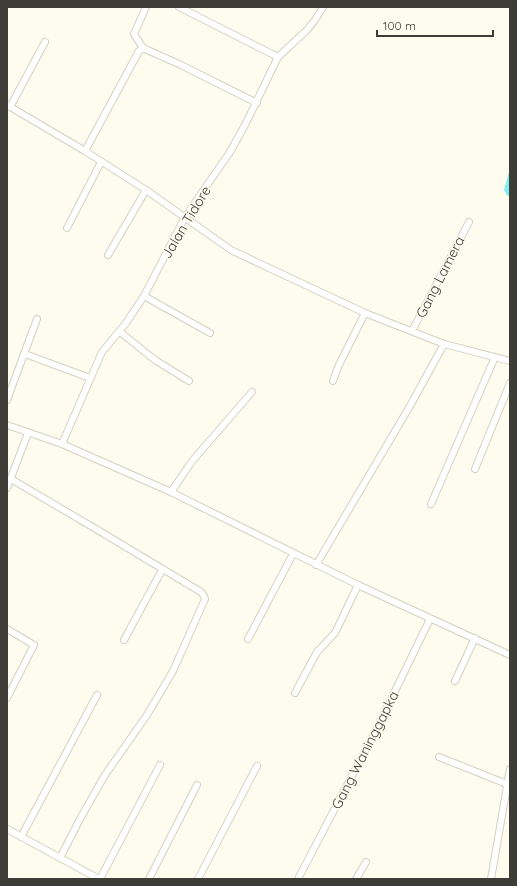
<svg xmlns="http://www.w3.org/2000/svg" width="517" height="886" viewBox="0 0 517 886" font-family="Quicksand,sans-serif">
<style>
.water{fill:url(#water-ripples)}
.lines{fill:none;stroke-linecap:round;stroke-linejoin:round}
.minor-casing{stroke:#d5d1c2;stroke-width:8}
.minor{stroke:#fff;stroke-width:6}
.labels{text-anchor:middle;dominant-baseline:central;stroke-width:3;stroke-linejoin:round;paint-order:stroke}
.street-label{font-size:14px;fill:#3d3c36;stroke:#fefbef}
</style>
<defs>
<pattern id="water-ripples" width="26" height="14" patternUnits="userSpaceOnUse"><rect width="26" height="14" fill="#82edf0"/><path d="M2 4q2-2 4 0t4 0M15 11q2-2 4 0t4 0" fill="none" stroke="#71ccce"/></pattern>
</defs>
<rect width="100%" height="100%" fill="#fefbef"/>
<polygon class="water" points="510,169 510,197 507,195 504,190"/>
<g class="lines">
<defs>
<g id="minor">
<polyline points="179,7 278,57"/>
<polyline points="143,48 134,34 146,7"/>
<polyline points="7,105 85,151 146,190 231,250 365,313 444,344 510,361"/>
<polyline points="10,107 45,42"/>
<polyline points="85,151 139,51 143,48 181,65 257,103"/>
<polyline points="67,228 101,162"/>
<polyline points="108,255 146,190"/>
<polyline points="144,296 210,333"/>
<polyline points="412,331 469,222"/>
<polyline points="120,332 155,360 189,381"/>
<polyline points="25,354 90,378"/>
<polyline points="333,381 338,367 365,313"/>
<polyline points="7,400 37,319"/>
<polyline points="7,425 62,444 171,492 358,585 510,655"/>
<polyline points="62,444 102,352 126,323 144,296 185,217 230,152 245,125 278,57 307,30 315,20 323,7"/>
<polyline points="475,469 510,383"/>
<polyline points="11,479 96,529 201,592 204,596 205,599 173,671 147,715 105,775 81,817 60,858"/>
<polyline points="7,488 28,433"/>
<polyline points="171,492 193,460 252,392"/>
<polyline points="431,504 495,357"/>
<polyline points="316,565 410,406 444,344"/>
<polyline points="7,629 34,645 7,698"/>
<polyline points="248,639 293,554"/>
<polyline points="124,640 162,570"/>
<polyline points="455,681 475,638"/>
<polyline points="295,693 317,652 335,633 358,585"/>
<polyline points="439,757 507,784"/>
<polyline points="7,829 99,879"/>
<polyline points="21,837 97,695"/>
<polyline points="100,879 160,765"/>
<polyline points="149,879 197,785"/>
<polyline points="198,879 257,766"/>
<polyline points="298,879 378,726 430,619"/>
<polyline points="356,879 366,862"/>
<polyline points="491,879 510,769"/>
</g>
</defs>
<use href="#minor" class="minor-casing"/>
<use href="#minor" class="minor"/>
</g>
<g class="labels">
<g class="street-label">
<text transform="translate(186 222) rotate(-59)">Jalan Tidore</text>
<text transform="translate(440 277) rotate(-63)">Gang Lamera</text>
<text transform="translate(365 750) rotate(-63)">Gang Waninggapka</text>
</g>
</g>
<rect width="517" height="886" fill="none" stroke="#3d3c36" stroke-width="16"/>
<path d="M377 30v6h116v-6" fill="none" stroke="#3d3c36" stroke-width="2"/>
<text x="383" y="30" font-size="12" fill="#3d3c36" stroke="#fefbef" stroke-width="3" paint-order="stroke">100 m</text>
</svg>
